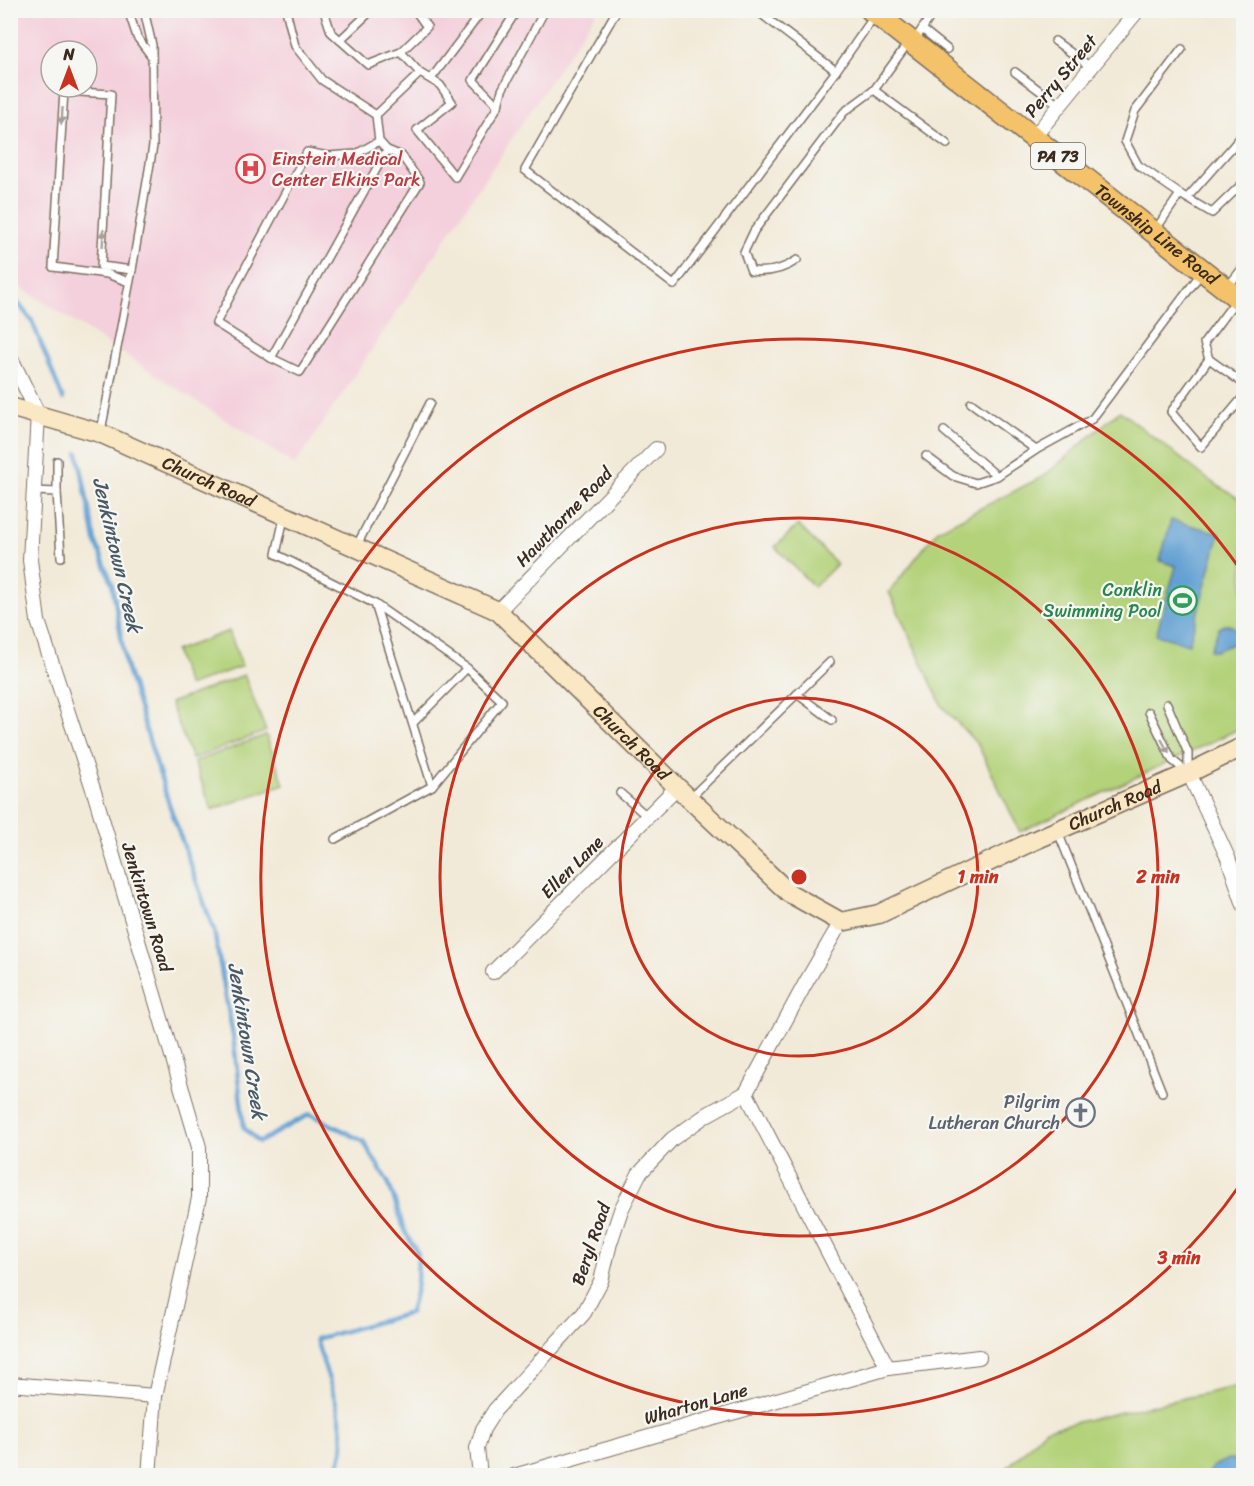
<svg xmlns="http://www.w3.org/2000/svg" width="1254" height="1486" viewBox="0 0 1254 1486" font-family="Sriracha,sans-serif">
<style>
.built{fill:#f4cfdc;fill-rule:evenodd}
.green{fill:#b3d279;stroke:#777e4c;stroke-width:1.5}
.water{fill:#5f9fd2;stroke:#4d6478;stroke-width:1.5}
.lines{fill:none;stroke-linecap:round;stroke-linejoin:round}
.stream{stroke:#5f9fd2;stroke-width:4.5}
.lane-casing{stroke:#7b6d5f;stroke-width:10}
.street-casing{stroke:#7b6d5f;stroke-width:16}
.secondary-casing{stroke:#7b6d5f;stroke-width:21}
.primary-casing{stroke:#7b6d5f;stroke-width:24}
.lane{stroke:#fff;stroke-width:7}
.street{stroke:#fff;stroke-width:14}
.secondary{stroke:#fae7c3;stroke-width:18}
.primary{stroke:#f3c26a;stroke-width:21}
.oneway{fill:#a79f9a}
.ring{fill:none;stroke:#c8321e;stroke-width:3}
.labels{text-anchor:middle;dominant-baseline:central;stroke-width:4.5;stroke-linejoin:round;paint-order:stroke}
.shield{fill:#f6f6f2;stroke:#73675e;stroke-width:1.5}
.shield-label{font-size:16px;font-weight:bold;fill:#3b2a1e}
.street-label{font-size:18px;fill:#3b2a1e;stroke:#f6f6f2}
.health-label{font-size:18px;fill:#be3a42;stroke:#f6f6f2;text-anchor:start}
.leisure-label{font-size:18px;fill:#27864d;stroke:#f6f6f2;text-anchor:end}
.worship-label{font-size:18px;fill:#5b616d;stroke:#f6f6f2;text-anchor:end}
.water-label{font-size:20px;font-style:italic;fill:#495966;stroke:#f6f6f2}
.centre{fill:#c8321e;stroke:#f6f6f2;stroke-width:3}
.ring-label{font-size:18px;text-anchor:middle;font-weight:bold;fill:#c8321e;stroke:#f6f6f2;stroke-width:4.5;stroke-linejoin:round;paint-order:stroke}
</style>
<rect width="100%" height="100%" fill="#f6f6f2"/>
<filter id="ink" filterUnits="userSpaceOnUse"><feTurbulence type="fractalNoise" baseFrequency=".0167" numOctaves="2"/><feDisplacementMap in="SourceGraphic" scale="12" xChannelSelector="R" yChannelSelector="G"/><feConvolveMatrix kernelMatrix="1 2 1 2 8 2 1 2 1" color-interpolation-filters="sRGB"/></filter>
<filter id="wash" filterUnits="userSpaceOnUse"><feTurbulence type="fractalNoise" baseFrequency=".008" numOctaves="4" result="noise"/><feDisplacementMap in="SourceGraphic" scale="24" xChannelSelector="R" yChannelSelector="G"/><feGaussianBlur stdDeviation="1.35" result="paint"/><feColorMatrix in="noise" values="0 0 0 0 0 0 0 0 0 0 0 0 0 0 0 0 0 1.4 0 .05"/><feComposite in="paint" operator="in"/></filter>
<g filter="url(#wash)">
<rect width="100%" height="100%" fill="#f2ead8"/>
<path class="built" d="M10 11H597L295 465 17 285 10 250ZM51 51H87V87H51Z"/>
<g class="green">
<polygon points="1120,411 1210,481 1243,501 1243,727 1020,832 978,745 942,706 889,592 938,530 1044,476"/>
<polygon points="798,525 837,564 814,587 775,547"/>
<polygon points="229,631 242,666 188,686 175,651"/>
<polygon points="244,675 266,731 192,759 170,703"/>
<polygon points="266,735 284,784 212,810 194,762"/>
<polygon points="1243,1385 1243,1475 999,1476 1046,1429"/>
</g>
<g class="water">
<polygon points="1171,520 1220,533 1189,644 1156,635 1176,566 1160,561"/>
<polygon points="1226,624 1234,627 1237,634 1235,643 1215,651 1210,650 1219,628"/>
<polygon points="1228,1459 1243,1461 1243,1475 1206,1475 1213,1466"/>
</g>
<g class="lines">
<g class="stream">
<polyline points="10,293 32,321 63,399"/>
<path d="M78 453 95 540 112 583 126 666 169 804 214 931 233 1036 244 1128 259 1142 310 1114 363 1141 389 1184 405 1232 418 1254 417 1284 410 1313 316 1339C325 1371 342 1410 343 1444 343 1455 338 1465 335 1476"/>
</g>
</g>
</g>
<g filter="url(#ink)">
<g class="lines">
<defs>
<g id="lane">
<polyline points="128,10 137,37 152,57"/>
<polyline points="286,10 295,46 322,80 376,115 420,73 401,52"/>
<polyline points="329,10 325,14 331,32 368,65 401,52 427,27 415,10"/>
<polyline points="617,10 525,170 674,285 836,71"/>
<polyline points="756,10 836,71 875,15"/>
<polyline points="922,29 947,49"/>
<polyline points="340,40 372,10"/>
<polyline points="914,41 935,10"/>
<polyline points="1055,41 1092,68"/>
<polyline points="908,43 874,90 947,144"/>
<polyline points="1015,72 1060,106"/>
<polyline points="420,73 440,85 452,102 417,130 455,177 498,106 502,90 545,10"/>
<polyline points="431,79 483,10"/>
<polyline points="498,106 473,80 517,10"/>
<polyline points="376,115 379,141 356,154 328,156 307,152 216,323 271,358 387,150 379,141"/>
<polyline points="1244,133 1234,145 1244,156"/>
<polyline points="1180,194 1212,213 1244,182"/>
<polyline points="1187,198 1234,145"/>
<polyline points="1156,229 1180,194 1138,165 1125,141 1135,111 1182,49"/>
<path d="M797 260C783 270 769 273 751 271L744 252 754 231 844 112 874 90"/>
<polyline points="129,282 107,274 53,267 64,91 111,94 101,266 132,270"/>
<polyline points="1227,288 1244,266"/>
<polyline points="1236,300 1204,343 1209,359 1244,384"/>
<polyline points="271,358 300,372 420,182 402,156 387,150"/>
<polyline points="1209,359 1171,412 1201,447 1244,396"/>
<polyline points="971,403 1036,450 1092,419 1202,272"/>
<polyline points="101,431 132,270 153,146 152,45 144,10"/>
<polyline points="944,431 997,476 1036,450"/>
<polyline points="926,456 953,476 976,483 997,476"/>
<polyline points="34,491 57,492 61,557"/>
<polyline points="57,492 57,461"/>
<polyline points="284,518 276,554 375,604 467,668 502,701 432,786 335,839"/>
<polyline points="356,547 430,403"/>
<polyline points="375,604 432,786"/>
<polyline points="797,694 832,720"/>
<polyline points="1167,704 1188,753 1188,771"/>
<polyline points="1149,712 1172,760 1187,772"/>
<polyline points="413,723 467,668"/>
<polyline points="620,793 648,817"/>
<polyline points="691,797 830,662"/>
<polyline points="1058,832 1162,1092"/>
</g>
<g id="street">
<polyline points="1034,137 1138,10"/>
<polyline points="10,356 38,414 30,560 38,621 95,795 199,1147 199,1198 155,1396 149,1476"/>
<polyline points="498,611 656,449"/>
<polyline points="1189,773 1228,858 1244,905"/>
<polyline points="493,972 677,787"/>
<polyline points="746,1093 888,1368"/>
<polyline points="10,1384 155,1396"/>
<polyline points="480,1476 477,1448 483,1429 495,1410 584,1313 601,1281 610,1243 621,1210 639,1174 672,1139 708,1114 746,1093 805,984 841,922"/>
<polyline points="514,1476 888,1368 979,1357"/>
</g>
<g id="secondary">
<path id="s1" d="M10 407 100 433 498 611 677 787 789 893 841 922 879 914 1033 841 1189 773 1244 746"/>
</g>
<g id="primary">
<path id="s2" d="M871 10 1244 303"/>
</g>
</defs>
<use href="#lane" class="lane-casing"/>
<use href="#street" class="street-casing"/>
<use href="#secondary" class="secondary-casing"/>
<use href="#primary" class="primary-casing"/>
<use href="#lane" class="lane"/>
<use href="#street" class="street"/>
<use href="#secondary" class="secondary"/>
<use href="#primary" class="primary"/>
</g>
<defs><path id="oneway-solid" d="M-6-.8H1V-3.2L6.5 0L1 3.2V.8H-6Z" transform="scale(1.5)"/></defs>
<g class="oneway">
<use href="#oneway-solid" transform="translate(62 116) rotate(94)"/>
<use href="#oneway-solid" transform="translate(103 238) rotate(-87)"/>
<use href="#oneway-solid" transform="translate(1165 746) rotate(62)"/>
</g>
</g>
<g class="ring">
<circle cx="799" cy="877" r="179"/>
<circle cx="799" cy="877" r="359"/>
<path d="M1242 1182A538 538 0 1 1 1242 572"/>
</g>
<defs>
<symbol id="hospital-ring" viewBox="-11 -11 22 22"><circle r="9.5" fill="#f6f6f2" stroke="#e0444e" stroke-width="1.5"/><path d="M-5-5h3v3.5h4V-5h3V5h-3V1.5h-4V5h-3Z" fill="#e0444e"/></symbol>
<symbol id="stadium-ring" viewBox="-11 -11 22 22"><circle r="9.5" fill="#f6f6f2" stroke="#2e9e5b" stroke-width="1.5"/><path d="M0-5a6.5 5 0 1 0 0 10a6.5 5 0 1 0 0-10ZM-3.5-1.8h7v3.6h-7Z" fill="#2e9e5b"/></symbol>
<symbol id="church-ring" viewBox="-11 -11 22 22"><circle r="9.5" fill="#f6f6f2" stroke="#6b7280" stroke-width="1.5"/><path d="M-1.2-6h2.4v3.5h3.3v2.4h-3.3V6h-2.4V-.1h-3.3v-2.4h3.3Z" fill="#6b7280"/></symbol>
</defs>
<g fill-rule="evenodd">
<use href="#hospital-ring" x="234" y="152" width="33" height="33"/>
<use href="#stadium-ring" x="1166" y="584" width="33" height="33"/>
<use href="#church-ring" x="1064" y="1096" width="33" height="33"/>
</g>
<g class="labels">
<rect class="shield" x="1031" y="143" width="54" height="26" rx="4.5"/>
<g class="shield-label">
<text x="1058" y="156">PA 73</text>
</g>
<g class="street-label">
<text transform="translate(1061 76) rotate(-50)">Perry Street</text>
<text stroke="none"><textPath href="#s2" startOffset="363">Township Line Road</textPath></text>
<text stroke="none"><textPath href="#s1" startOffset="213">Church Road</textPath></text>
<text transform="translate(564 517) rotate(-46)">Hawthorne Road</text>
<text stroke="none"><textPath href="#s1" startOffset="717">Church Road</textPath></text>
<text stroke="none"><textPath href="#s1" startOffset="1293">Church Road</textPath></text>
<text transform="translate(572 867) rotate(-45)">Ellen Lane</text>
<text transform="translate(147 907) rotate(73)">Jenkintown Road</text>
<text transform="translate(591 1244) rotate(-71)">Beryl Road</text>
<text transform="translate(696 1404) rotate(-16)">Wharton Lane</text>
</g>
<g class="health-label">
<text x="272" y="159">Einstein Medical<tspan x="272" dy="21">Center Elkins Park</tspan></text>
</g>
<g class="leisure-label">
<text x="1162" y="590">Conklin<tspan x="1162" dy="21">Swimming Pool</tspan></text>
</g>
<g class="worship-label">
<text x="1060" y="1102">Pilgrim<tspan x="1060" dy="21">Lutheran Church</tspan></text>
</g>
<g class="water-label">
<text transform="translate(117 555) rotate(77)">Jenkintown Creek</text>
<text transform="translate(247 1041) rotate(81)">Jenkintown Creek</text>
</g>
</g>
<circle cx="799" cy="877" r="9" class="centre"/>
<g class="ring-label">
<text x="978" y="883">1 min</text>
<text x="1158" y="883">2 min</text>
<text x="1179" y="1264">3 min</text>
</g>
<rect width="1254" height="1486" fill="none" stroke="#f6f6f2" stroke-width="36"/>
<g transform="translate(69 69)"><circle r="28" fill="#f6f6f2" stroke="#aba49d" stroke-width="1.5"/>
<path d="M0-4.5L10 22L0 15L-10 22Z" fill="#c8321e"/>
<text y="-9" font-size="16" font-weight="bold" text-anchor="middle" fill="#3b2a1e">N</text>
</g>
</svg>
